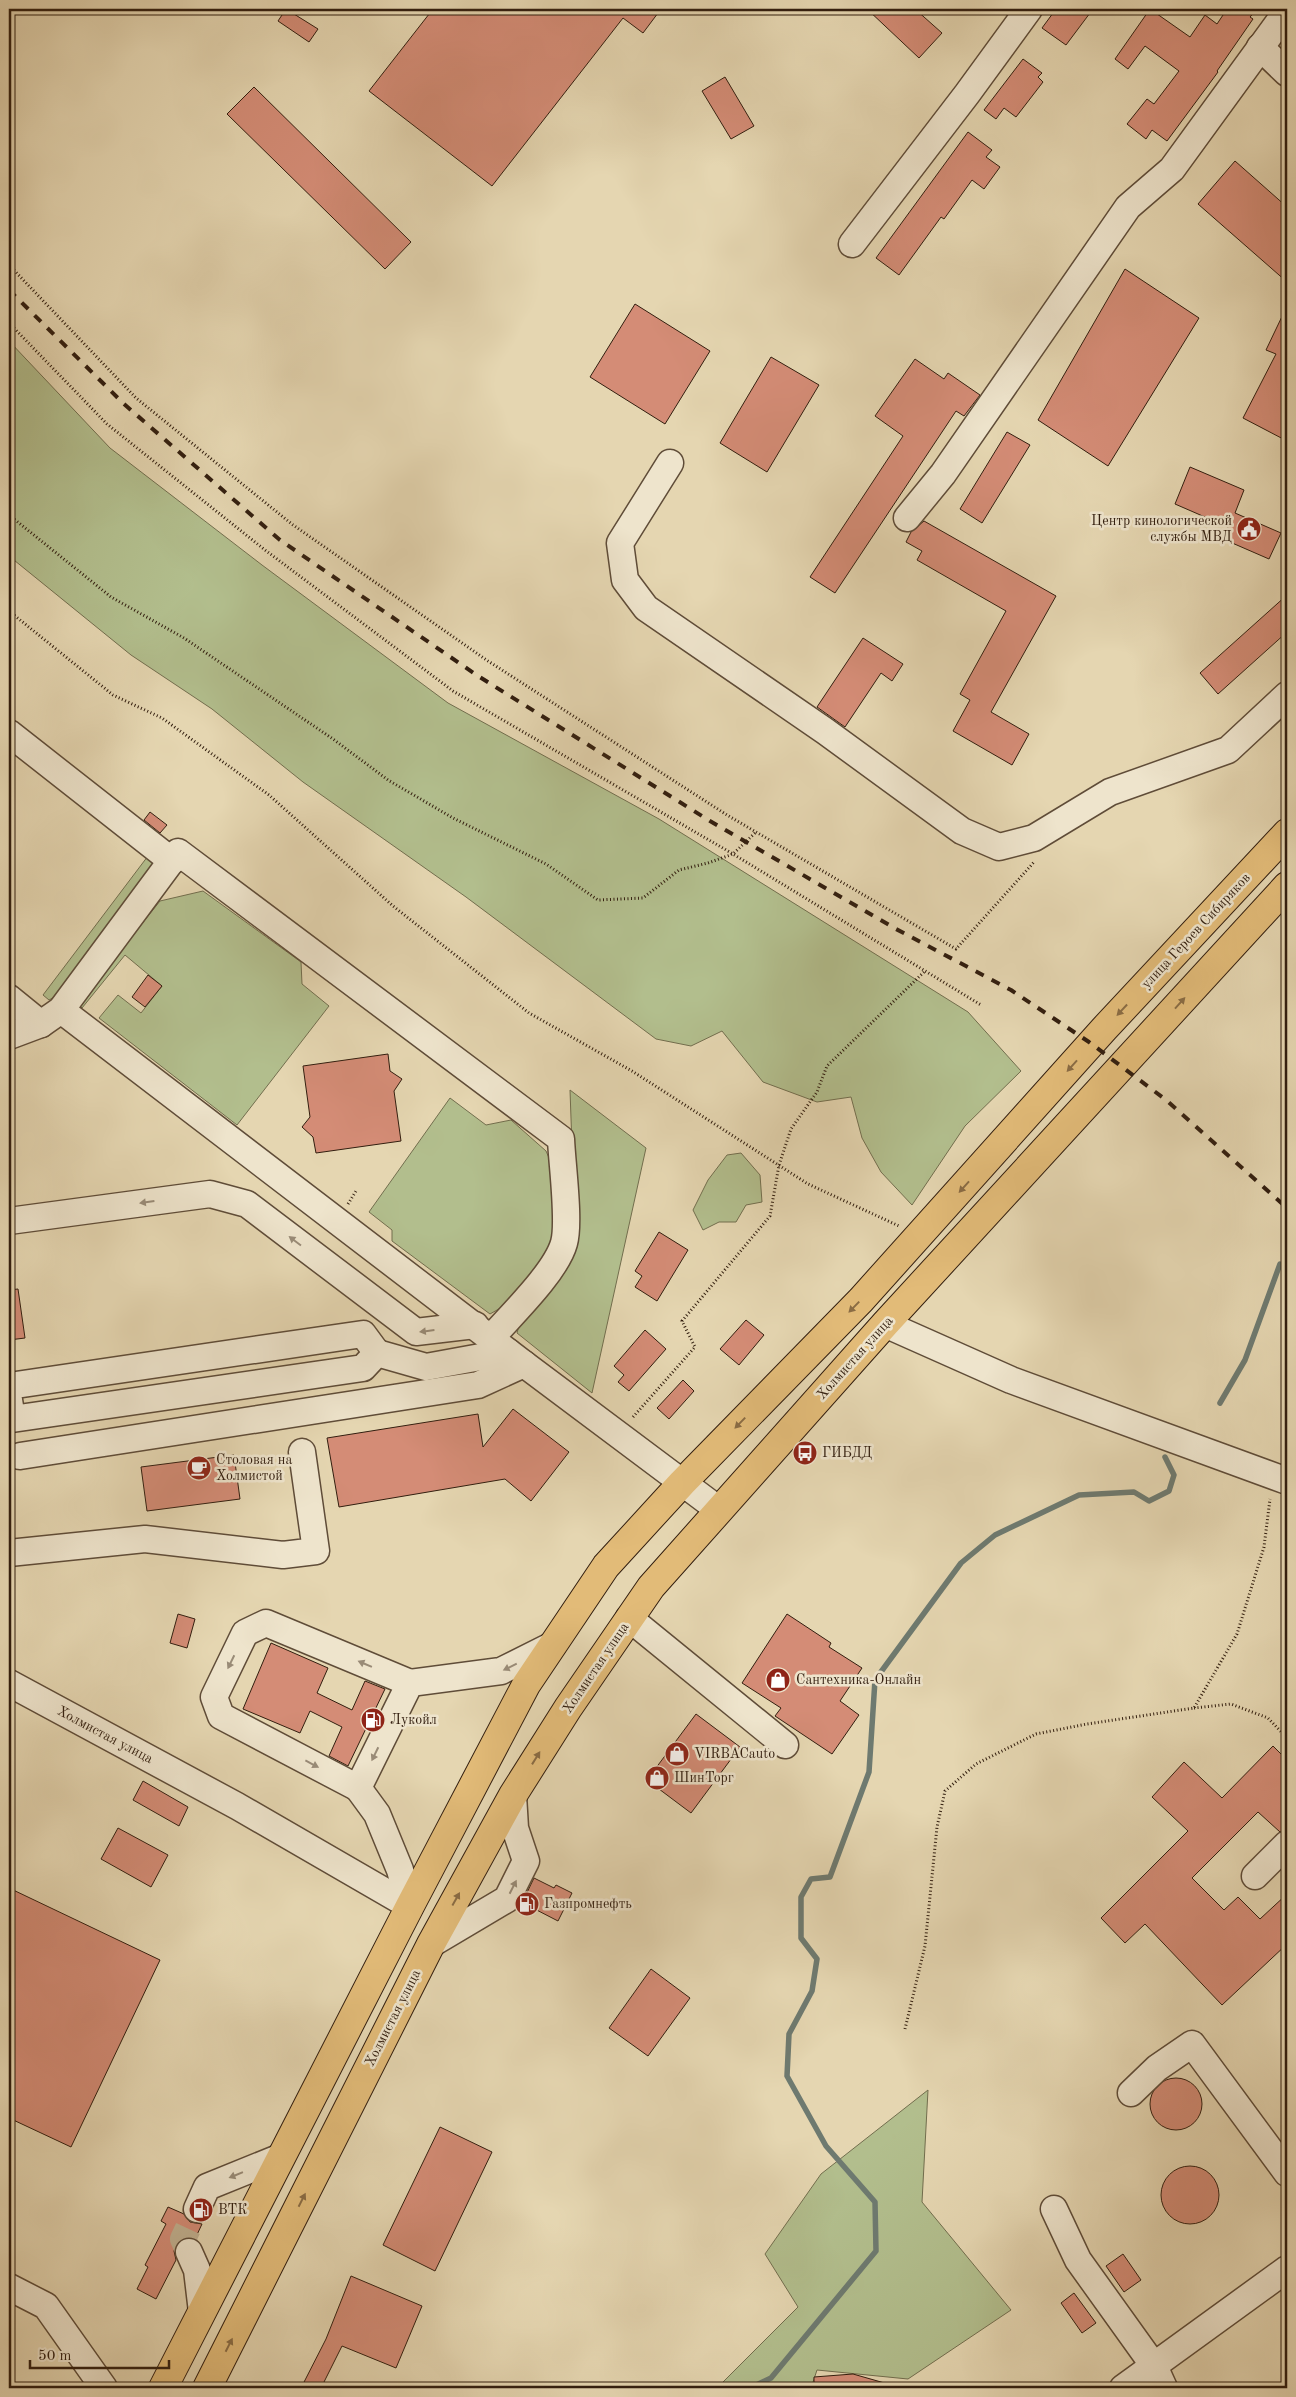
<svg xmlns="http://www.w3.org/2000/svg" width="1296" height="2397" viewBox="0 0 1296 2397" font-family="'Old Standard TT',serif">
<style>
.green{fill:#b2be8d;stroke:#726e4e}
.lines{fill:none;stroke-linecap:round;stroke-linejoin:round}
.stream{stroke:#6e7a70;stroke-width:5.5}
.building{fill:#d48c76;stroke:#321e0f}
.minor-tunnel{stroke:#c1b191;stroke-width:26;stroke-dasharray:26 13;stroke-linecap:butt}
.minor-casing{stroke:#5f4c38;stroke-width:29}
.highway-casing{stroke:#321e0f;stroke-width:30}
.path{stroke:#321e0f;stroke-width:3;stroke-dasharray:1 2.5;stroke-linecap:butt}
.minor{stroke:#eee4cc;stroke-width:26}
.highway{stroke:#e2bb78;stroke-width:28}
.rail{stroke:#321e0f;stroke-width:4;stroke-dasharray:9 9;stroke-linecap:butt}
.oneway{fill:#8a6c44}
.oneway2{fill:#998b77}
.labels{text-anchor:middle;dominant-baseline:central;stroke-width:5;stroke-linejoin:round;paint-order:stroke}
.poi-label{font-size:14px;fill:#321e0f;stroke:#eee4cc;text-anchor:start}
.street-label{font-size:14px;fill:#321e0f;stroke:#eee4cc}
</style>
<rect width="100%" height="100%" fill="#e5d6b1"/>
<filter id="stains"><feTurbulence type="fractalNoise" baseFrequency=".004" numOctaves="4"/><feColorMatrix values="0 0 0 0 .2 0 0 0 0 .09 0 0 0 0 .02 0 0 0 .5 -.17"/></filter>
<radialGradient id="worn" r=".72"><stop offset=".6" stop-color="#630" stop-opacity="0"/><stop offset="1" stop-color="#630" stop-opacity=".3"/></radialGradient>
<g class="green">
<polygon points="9,341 110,448 262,565 448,703 659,819 968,1012 1021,1071 965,1126 912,1205 881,1172 862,1138 851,1097 817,1102 763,1082 722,1031 691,1046 656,1039 466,897 303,782 212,709 131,655 9,556"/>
<polygon points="151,852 156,861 58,995 49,1000 43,995"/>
<polygon points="203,891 301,962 302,984 329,1006 237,1125 99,1018 118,995 141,1013 162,986 125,955 82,1008 78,1004 160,901"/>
<polygon points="570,1090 646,1148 592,1393 517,1333 520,1322 575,1231"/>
<polygon points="450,1098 486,1125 511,1120 546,1151 553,1167 557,1226 551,1247 537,1268 504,1306 490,1314 392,1241 392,1230 369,1212"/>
<polygon points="741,1153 760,1175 762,1202 746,1205 736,1222 719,1222 703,1230 693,1210 708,1180 727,1155"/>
<polygon points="928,2090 922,2202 1011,2310 908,2379 817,2370 811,2388 722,2388 723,2382 798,2307 765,2254 821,2174"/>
</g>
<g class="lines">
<g class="stream">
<polyline points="1220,1403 1245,1360 1280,1264"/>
<polyline points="750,2388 771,2378 876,2251 875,2202 826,2146 787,2076 789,2034 812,1991 817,1959 801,1938 801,1897 811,1879 830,1877 869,1772 875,1680 961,1563 995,1535 1079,1495 1134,1492 1149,1501 1169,1491 1174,1475 1165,1457"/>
</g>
</g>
<g class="building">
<polygon points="286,9 318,29 309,42 278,21"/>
<polygon points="433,9 661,9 643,33 623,18 492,186 369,91"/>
<polygon points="867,9 915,9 942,33 919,58"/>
<polygon points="1056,9 1093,9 1066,45 1042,28"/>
<polygon points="1150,9 1190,37 1205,15 1217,24 1227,9 1257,9 1250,17 1253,19 1217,71 1218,72 1167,141 1152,130 1146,139 1127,124 1147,99 1154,104 1179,71 1145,46 1128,69 1115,59"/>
<polygon points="1023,59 1042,73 1038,77 1043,82 1016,117 1004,108 996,119 984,110"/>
<polygon points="725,77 754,126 731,139 702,91"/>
<polygon points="254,87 411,242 385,269 227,114"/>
<polygon points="968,132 992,150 986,157 1000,167 984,189 972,180 944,219 941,217 899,275 876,258"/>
<polygon points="1235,161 1287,207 1287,282 1198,204"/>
<polygon points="1125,269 1199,318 1108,466 1038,420"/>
<polygon points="635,304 710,351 665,424 590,377"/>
<polygon points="1287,306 1287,441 1243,418 1276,354 1266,350"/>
<polygon points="771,357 819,385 767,472 720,443"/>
<polygon points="915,359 944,379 948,373 980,395 964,416 956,411 835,593 810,577 903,436 875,416"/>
<polygon points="1007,432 1030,445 982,523 960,509"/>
<polygon points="1190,467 1244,490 1235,513 1281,533 1269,559 1223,539 1228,527 1175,504"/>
<polygon points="924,521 1056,596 991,712 1029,734 1012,765 953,731 970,700 960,694 1006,611 917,560 922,551 906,542 911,532"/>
<polygon points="1287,595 1287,632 1218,694 1200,673"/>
<polygon points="863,638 903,664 892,681 881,673 845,727 817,707"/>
<polygon points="150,812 167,825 160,833 144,820"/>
<polygon points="148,975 162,986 145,1007 132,997"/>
<polygon points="388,1054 390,1071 402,1079 394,1091 401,1141 316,1153 313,1137 302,1127 310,1117 303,1066"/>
<polygon points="659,1232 688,1250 657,1301 635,1287 642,1276 635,1271"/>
<polygon points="18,1289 25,1338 9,1340 9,1290"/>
<polygon points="746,1320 764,1335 739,1365 720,1349"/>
<polygon points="645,1330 666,1349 629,1391 618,1382 624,1375 614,1366"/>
<polygon points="683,1380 694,1391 669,1419 657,1408"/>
<polygon points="513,1409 569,1452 531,1501 505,1479 339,1507 327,1438 478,1414 483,1447"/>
<polygon points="234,1455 240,1499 147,1511 141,1467"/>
<polygon points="178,1614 195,1619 187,1648 170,1643"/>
<polygon points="787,1614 831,1643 829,1647 862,1668 840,1701 859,1715 832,1754 775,1716 781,1708 742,1683"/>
<polygon points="271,1643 328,1668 317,1693 352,1710 365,1681 385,1689 348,1766 329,1756 342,1727 310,1711 300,1733 243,1709"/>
<polygon points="696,1714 740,1747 691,1813 647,1780"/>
<polygon points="1273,1746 1287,1760 1287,1829 1280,1832 1258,1812 1192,1878 1224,1910 1238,1897 1260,1919 1287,1894 1287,1944 1222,2005 1145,1924 1125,1943 1101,1918 1188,1831 1152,1797 1184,1762 1222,1798"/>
<polygon points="143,1781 188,1807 179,1826 133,1800"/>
<polygon points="118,1828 168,1855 151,1887 101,1859"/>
<polygon points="534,1878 554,1888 556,1885 572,1893 558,1921 525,1904 524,1907 521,1905"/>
<polygon points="9,1888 160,1960 71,2147 9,2118"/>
<polygon points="651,1969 690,1998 648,2056 609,2028"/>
<circle cx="1176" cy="2104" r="26"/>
<polygon points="440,2127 492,2152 435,2271 383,2245"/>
<circle cx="1190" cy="2195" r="29"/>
<polygon points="168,2207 184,2214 190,2222 202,2224 195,2239 188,2236 177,2244 174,2251 176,2260 156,2299 137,2289 148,2267 145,2265 166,2224 161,2221"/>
<polygon points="1123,2254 1141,2280 1124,2292 1106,2266"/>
<polygon points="351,2276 422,2306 396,2368 342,2346 321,2388 301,2388 326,2339"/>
<polygon points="1074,2293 1096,2323 1082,2333 1061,2303"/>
<polygon points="853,2374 888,2384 888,2388 814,2388 814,2377"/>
</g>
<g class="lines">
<polyline class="minor-tunnel" points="189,2252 183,2239 197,2209"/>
<defs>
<g id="minor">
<polyline points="1260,47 1287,73"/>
<polyline points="852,244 967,94 1029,9"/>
<polyline points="670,463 620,543 625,580 646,608 825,731 962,831 999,847 1034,838 1110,792 1228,750 1287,695"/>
<polyline points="907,518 943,474 1128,207 1172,169 1287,11"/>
<polyline points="9,733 172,861"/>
<polyline points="9,998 41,1024"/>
<polyline points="61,1010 524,1364 719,1510"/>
<path d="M9 1036 41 1024 61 1010 178 852 561 1139C562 1164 570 1222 564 1243 556 1272 511 1315 491 1338"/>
<polyline points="9,1221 210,1194 247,1204 416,1332 475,1325"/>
<polyline points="885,1324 1011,1380 1287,1481"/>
<polyline points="9,1386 363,1334 377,1353"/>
<polyline points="9,1400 12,1419 363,1368 377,1353 426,1367 508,1352"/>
<polyline points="20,1456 478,1385 524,1364"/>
<polyline points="9,1553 145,1539 283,1555 316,1551 302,1452"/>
<polyline points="629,1618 785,1745"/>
<polyline points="9,1683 237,1806 410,1906"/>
<polyline points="358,1788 221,1716 214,1697 245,1633 266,1623 410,1683"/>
<polyline points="1255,1876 1287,1844"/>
<polyline points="410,1906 400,1870 377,1814 358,1788 410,1683 501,1671 553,1645"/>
<polyline points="431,1944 507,1899 526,1861 515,1828 513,1795"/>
<polyline points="1131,2093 1157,2068 1192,2044 1287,2173"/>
<polyline points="197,2209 207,2187 281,2157"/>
<polyline points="1054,2209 1078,2260 1154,2366 1164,2388"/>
<polyline points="189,2252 197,2270 202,2312"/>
<polyline points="9,2287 46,2306 104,2388"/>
<polyline points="1123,2388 1287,2269"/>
</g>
<g id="highway">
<polyline points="163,2388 410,1906 526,1685 606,1566 682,1483 861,1300 1104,1029 1287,833"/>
<polyline points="207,2388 431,1944 513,1795 568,1708 651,1587 885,1324 1287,886"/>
</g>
</defs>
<use href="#minor" class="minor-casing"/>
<use href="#highway" class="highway-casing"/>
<g class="path">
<polyline points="9,265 136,398 293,525 488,661 727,815 956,949 1035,861"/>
<polyline points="9,323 107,424 265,550 453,691 733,854 981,1005"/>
<polyline points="9,515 111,597 184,638 333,739 388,780 453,818 546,864 598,900 643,898 679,870 708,863 733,854 756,832"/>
<polyline points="9,611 113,695 162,718 269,795 393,906 529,1013 632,1071 808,1184 899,1226"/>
<polyline points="348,1204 356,1191"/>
<polyline points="633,1417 695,1347 682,1321 770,1216 779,1165 791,1129 817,1092 827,1066 925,971"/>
<polyline points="1194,1708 1231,1704 1268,1718 1287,1738"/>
<polyline points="905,2029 925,1946 937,1827 945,1791 976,1764 1036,1734 1087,1724 1194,1708 1237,1634 1264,1547 1270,1499"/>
</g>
<use href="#minor" class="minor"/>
<use href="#highway" class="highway"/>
<polyline class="rail" points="9,290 124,404 280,540 478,676 710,821 896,929 1011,990 1089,1042 1166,1100 1287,1208"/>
</g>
<defs><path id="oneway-solid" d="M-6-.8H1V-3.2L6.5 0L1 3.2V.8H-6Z" transform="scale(1.25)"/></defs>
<g class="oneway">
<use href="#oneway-solid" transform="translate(1180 1003) rotate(-48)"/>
<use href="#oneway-solid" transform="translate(1122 1010) rotate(133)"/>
<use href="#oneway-solid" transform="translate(1072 1066) rotate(132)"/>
<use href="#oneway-solid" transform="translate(964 1187) rotate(132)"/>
<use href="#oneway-solid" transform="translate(854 1307) rotate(134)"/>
<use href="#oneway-solid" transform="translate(740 1423) rotate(134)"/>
<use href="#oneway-solid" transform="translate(536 1758) rotate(-58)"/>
<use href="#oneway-solid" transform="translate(456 1899) rotate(-61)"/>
<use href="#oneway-solid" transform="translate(302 2200) rotate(-63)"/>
<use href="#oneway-solid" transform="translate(229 2345) rotate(-63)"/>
</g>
<g class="oneway2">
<use href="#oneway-solid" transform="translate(147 1202) rotate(172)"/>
<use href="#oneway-solid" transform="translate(295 1241) rotate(-143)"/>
<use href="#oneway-solid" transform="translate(427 1331) rotate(173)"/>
<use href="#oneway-solid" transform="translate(231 1662) rotate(116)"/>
<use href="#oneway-solid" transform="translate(365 1664) rotate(-157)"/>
<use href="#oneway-solid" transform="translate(510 1667) rotate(154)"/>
<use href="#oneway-solid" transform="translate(375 1754) rotate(116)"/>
<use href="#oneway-solid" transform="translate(312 1764) rotate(28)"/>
<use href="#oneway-solid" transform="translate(513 1887) rotate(-63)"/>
<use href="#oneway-solid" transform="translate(236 2175) rotate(158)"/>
</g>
<defs>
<symbol id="civic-disc" viewBox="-11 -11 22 22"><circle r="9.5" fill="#8f2418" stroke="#eee4cc"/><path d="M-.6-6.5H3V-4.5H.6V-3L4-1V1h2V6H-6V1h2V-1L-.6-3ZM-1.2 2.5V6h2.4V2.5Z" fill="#fff"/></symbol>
<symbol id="bus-disc" viewBox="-11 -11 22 22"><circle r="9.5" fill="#8f2418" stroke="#eee4cc"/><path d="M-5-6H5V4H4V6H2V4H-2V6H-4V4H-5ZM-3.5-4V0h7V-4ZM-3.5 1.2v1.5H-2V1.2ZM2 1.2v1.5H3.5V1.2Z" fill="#fff"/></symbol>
<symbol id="cafe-disc" viewBox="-11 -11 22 22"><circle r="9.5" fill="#8f2418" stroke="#eee4cc"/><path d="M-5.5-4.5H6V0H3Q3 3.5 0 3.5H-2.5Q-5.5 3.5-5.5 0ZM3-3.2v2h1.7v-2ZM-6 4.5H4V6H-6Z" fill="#fff"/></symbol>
<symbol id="shop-disc" viewBox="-11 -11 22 22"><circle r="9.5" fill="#8f2418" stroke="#eee4cc"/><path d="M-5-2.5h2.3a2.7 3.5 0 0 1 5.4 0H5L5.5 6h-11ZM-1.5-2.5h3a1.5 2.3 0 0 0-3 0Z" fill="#fff"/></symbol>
<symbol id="fuel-disc" viewBox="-11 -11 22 22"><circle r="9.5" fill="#8f2418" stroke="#eee4cc"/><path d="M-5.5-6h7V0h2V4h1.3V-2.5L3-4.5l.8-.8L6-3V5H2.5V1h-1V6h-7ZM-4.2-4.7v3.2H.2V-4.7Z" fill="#fff"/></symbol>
</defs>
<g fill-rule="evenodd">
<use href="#civic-disc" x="1235" y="515" width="28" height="28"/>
<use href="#bus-disc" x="791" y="1439" width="28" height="28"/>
<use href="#cafe-disc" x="185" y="1454" width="28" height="28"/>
<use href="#shop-disc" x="764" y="1666" width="28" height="28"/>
<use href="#fuel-disc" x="359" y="1706" width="28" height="28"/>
<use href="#shop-disc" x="663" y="1740" width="28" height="28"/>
<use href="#shop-disc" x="643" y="1764" width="28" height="28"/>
<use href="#fuel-disc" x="513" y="1890" width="28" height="28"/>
<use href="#fuel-disc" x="187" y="2196" width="28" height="28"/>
</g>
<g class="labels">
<g class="poi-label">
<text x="1232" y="521" text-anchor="end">Центр кинологической<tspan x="1232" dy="16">службы МВД</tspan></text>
<text x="822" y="1453">ГИБДД</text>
<text x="216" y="1460">Столовая на<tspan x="216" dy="16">Холмистой</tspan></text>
<text x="796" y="1680">Сантехника-Онлайн</text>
<text x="390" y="1720">Лукойл</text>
<text x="694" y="1754">VIRBACauto</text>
<text x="674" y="1778">ШинТорг</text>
<text x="544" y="1904">Газпромнефть</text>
<text x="218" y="2210">ВТК</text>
</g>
<g class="street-label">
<text transform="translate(1196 931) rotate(-47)">улица Героев Сибиряков</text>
<text transform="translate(855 1358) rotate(-48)">Холмистая улица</text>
<text transform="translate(596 1668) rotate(-56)">Холмистая улица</text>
<text transform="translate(105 1735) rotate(28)">Холмистая улица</text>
<text transform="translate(393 2018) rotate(-63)">Холмистая улица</text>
</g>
</g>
<rect width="1296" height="2397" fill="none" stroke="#e5d6b1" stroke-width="30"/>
<rect x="10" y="10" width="1276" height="2377" fill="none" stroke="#321e0f" stroke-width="2.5"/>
<rect x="15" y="15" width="1266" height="2367" fill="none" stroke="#321e0f"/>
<path d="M30 2360v8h139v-8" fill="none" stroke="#321e0f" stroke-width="2.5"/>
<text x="38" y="2360" font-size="15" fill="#321e0f" stroke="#eee4cc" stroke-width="4" paint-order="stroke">50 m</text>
<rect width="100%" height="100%" filter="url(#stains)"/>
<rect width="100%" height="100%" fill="url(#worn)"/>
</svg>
